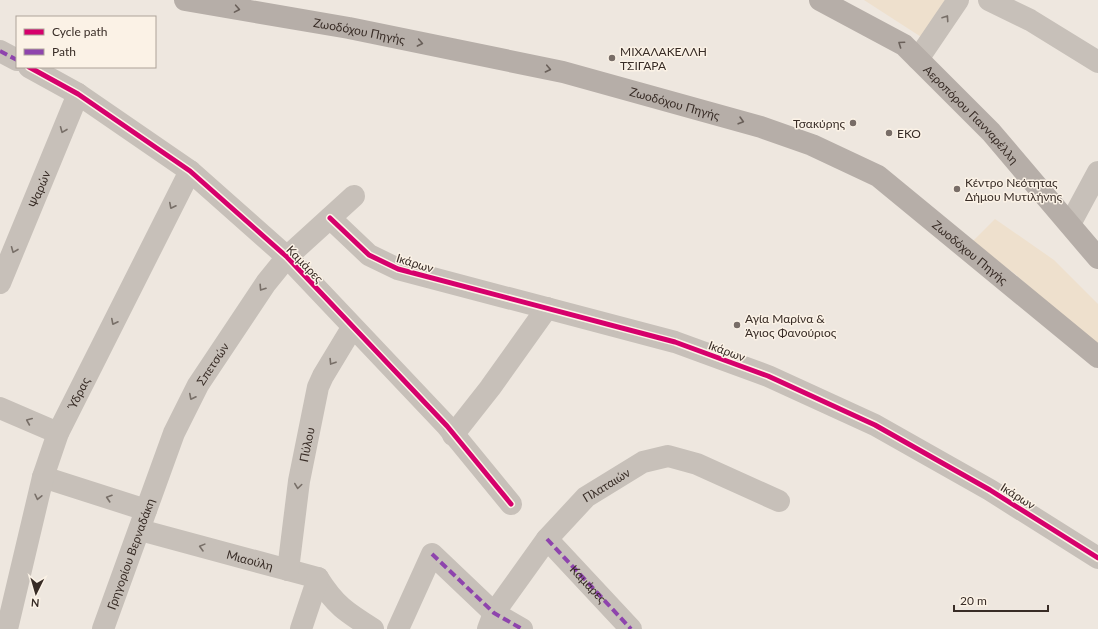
<svg xmlns="http://www.w3.org/2000/svg" width="1098" height="629" viewBox="0 0 1098 629" font-family="Lato,sans-serif">
<style>
.plaza{fill:#eee0cd}
.lines{fill:none;stroke-linecap:round;stroke-linejoin:round}
.street{stroke:#c7c0b9;stroke-width:22}
.primary{stroke:#b6aea8;stroke-width:22}
.quiet{stroke:#8e44ad;stroke-width:4;stroke-dasharray:8 4;stroke-linecap:butt}
.cycleway-casing{stroke:#fbf2e6;stroke-width:8}
.cycleway{stroke:#d6006c;stroke-width:5}
.oneway{stroke:#6a605a}
.oneway2{stroke:#786f68}
.poi-dot{fill:#786d67;stroke:#fbf2e6;stroke-width:1.5}
.labels{text-anchor:middle;dominant-baseline:central;stroke-width:3;stroke-linejoin:round;paint-order:stroke}
.street-label{font-size:12px;fill:#382c26;stroke:#fbf2e6}
.poi-label{font-size:12px;fill:#382c26;stroke:#fbf2e6;text-anchor:start}
</style>
<rect width="100%" height="100%" fill="#eee7df"/>
<g class="plaza">
<polygon points="864,0 958,0 929,42"/>
<polygon points="995,219 1054,260 1098,304 1098,347 1015,274 972,242"/>
</g>
<g class="lines">
<g class="street">
<polyline points="989,0 1030,20 1098,62"/>
<polyline points="0,51 17,60"/>
<polyline points="918,59 958,0"/>
<polyline points="29,67 78,94 190,171 287,257 447,426 511,504"/>
<polyline points="330,218 369,255 398,269 675,342 768,376 875,425 990,490 1098,558"/>
<polyline points="1070,224 1098,172"/>
<path id="s1" d="M0 283 78 94"/>
<polyline points="0,408 58,433"/>
<polyline points="453,435 490,388 547,308"/>
<polyline points="43,477 146,510"/>
<path id="s2" d="M140 530 318 578C335 605 346 612 373 629"/>
<path id="s3" d="M547 539 631 629"/>
<path id="s4" d="M288 570 299 481 318 387 323 376 352 328"/>
<path id="s5" d="M7 629 43 477 58 433 190 171"/>
<path id="s6" d="M103 629 174 433 198 385 266 283 287 257 354 196"/>
<polyline points="301,629 318,578"/>
<polyline points="398,629 432,554 494,613 522,629"/>
<path id="s7" d="M488 629 494 613 547 539 586 497 643 462 668 456 697 464 779 501"/>
</g>
<g class="primary">
<path id="s8" d="M185 0 349 28 563 72 761 127 812 145 878 176 1098 357"/>
<path id="s9" d="M820 0 904 45 991 132 1098 258"/>
</g>
<g class="quiet">
<polyline points="0,51 17,60"/>
<polyline points="547,539 631,629"/>
<polyline points="432,554 494,613 522,629"/>
</g>
<defs>
<g id="cycleway">
<polyline points="29,67 78,94 190,171 287,257 447,426 511,504"/>
<polyline points="330,218 369,255 398,269 675,342 768,376 875,425 990,490 1098,558"/>
</g>
</defs>
<use href="#cycleway" class="cycleway-casing"/>
<use href="#cycleway" class="cycleway"/>
</g>
<defs><path id="oneway-chevron" d="M-2-3.5L2.5 0L-2 3.5" fill="none" stroke-width="1.6" stroke-linecap="round" stroke-linejoin="round"/></defs>
<g class="oneway">
<use href="#oneway-chevron" transform="translate(237 9) rotate(10)"/>
<use href="#oneway-chevron" transform="translate(420 43) rotate(11)"/>
<use href="#oneway-chevron" transform="translate(901 44) rotate(-145)"/>
<use href="#oneway-chevron" transform="translate(548 69) rotate(12)"/>
<use href="#oneway-chevron" transform="translate(741 121) rotate(16)"/>
</g>
<g class="oneway2">
<use href="#oneway-chevron" transform="translate(946 18) rotate(-56)"/>
<use href="#oneway-chevron" transform="translate(63 130) rotate(112)"/>
<use href="#oneway-chevron" transform="translate(172 206) rotate(117)"/>
<use href="#oneway-chevron" transform="translate(14 250) rotate(112)"/>
<use href="#oneway-chevron" transform="translate(262 288) rotate(123)"/>
<use href="#oneway-chevron" transform="translate(114 322) rotate(117)"/>
<use href="#oneway-chevron" transform="translate(332 362) rotate(122)"/>
<use href="#oneway-chevron" transform="translate(192 397) rotate(117)"/>
<use href="#oneway-chevron" transform="translate(29 421) rotate(-157)"/>
<use href="#oneway-chevron" transform="translate(298 486) rotate(98)"/>
<use href="#oneway-chevron" transform="translate(38 497) rotate(103)"/>
<use href="#oneway-chevron" transform="translate(109 498) rotate(-162)"/>
<use href="#oneway-chevron" transform="translate(202 547) rotate(-165)"/>
</g>
<g class="poi-dot">
<circle cx="612" cy="58" r="4"/>
<circle cx="853" cy="123" r="4"/>
<circle cx="889" cy="133" r="4"/>
<circle cx="957" cy="189" r="4"/>
<circle cx="737" cy="325" r="4"/>
</g>
<g class="labels">
<g class="street-label">
<text stroke="none"><textPath href="#s8" startOffset="177">Ζωοδόχου Πηγής</textPath></text>
<text stroke="none"><textPath href="#s8" startOffset="501">Ζωοδόχου Πηγής</textPath></text>
<text stroke="none"><textPath href="#s9" startOffset="192">Αεροπόρου Γιανναρέλλη</textPath></text>
<text stroke="none"><textPath href="#s1" startOffset="102">Ψαρών</textPath></text>
<text stroke="none"><textPath href="#s8" startOffset="837">Ζωοδόχου Πηγής</textPath></text>
<text transform="translate(415 263) rotate(17)">Ικάρων</text>
<text transform="translate(305 264) rotate(46)">Καμάρες</text>
<text transform="translate(727 351) rotate(20)">Ικάρων</text>
<text stroke="none"><textPath href="#s6" startOffset="288">Σπετσών</textPath></text>
<text stroke="none"><textPath href="#s5" startOffset="248">Ύδρας</textPath></text>
<text stroke="none"><textPath href="#s4" startOffset="127">Πύλου</textPath></text>
<text stroke="none"><textPath href="#s7" startOffset="189">Πλαταιών</textPath></text>
<text transform="translate(1018 496) rotate(32)">Ικάρων</text>
<text stroke="none"><textPath href="#s6" startOffset="80">Γρηγορίου Βερναδάκη</textPath></text>
<text stroke="none"><textPath href="#s2" startOffset="114">Μιαούλη</textPath></text>
<text stroke="none"><textPath href="#s3" startOffset="61">Καμάρες</textPath></text>
</g>
<g class="poi-label">
<text x="620" y="51">ΜΙΧΑΛΑΚΕΛΛΗ<tspan x="620" dy="14">ΤΣΙΓΑΡΑ</tspan></text>
<text x="845" y="123" text-anchor="end">Τσακύρης</text>
<text x="897" y="133">EKO</text>
<text x="965" y="182">Κέντρο Νεότητας<tspan x="965" dy="14">Δήμου Μυτιλήνης</tspan></text>
<text x="745" y="318">Αγία Μαρίνα &amp;<tspan x="745" dy="14">Άγιος Φανούριος</tspan></text>
</g>
</g>
<rect x="16" y="16" width="140" height="52" fill="#fbf2e6" stroke="#ada399"/>
<rect x="24" y="29" width="20" height="6" fill="#d6006c" stroke="#ada399"/>
<text x="52" y="36" font-size="12" fill="#382c26">Cycle path</text>
<rect x="24" y="49" width="20" height="6" fill="#8e44ad" stroke="#ada399"/>
<text x="52" y="56" font-size="12" fill="#382c26">Path</text>
<g transform="translate(36 593) rotate(185)" stroke="#fbf2e6" stroke-width="3" paint-order="stroke">
<path d="M0-3L7 15L0 10L-7 15Z" fill="#382c26"/>
<text y="-6" font-size="11" font-weight="bold" text-anchor="middle" fill="#382c26">N</text>
</g>
<path d="M954 605v6h94v-6" fill="none" stroke="#382c26" stroke-width="2"/>
<text x="960" y="605" font-size="12" fill="#382c26" stroke="#fbf2e6" stroke-width="3" paint-order="stroke">20 m</text>
</svg>
